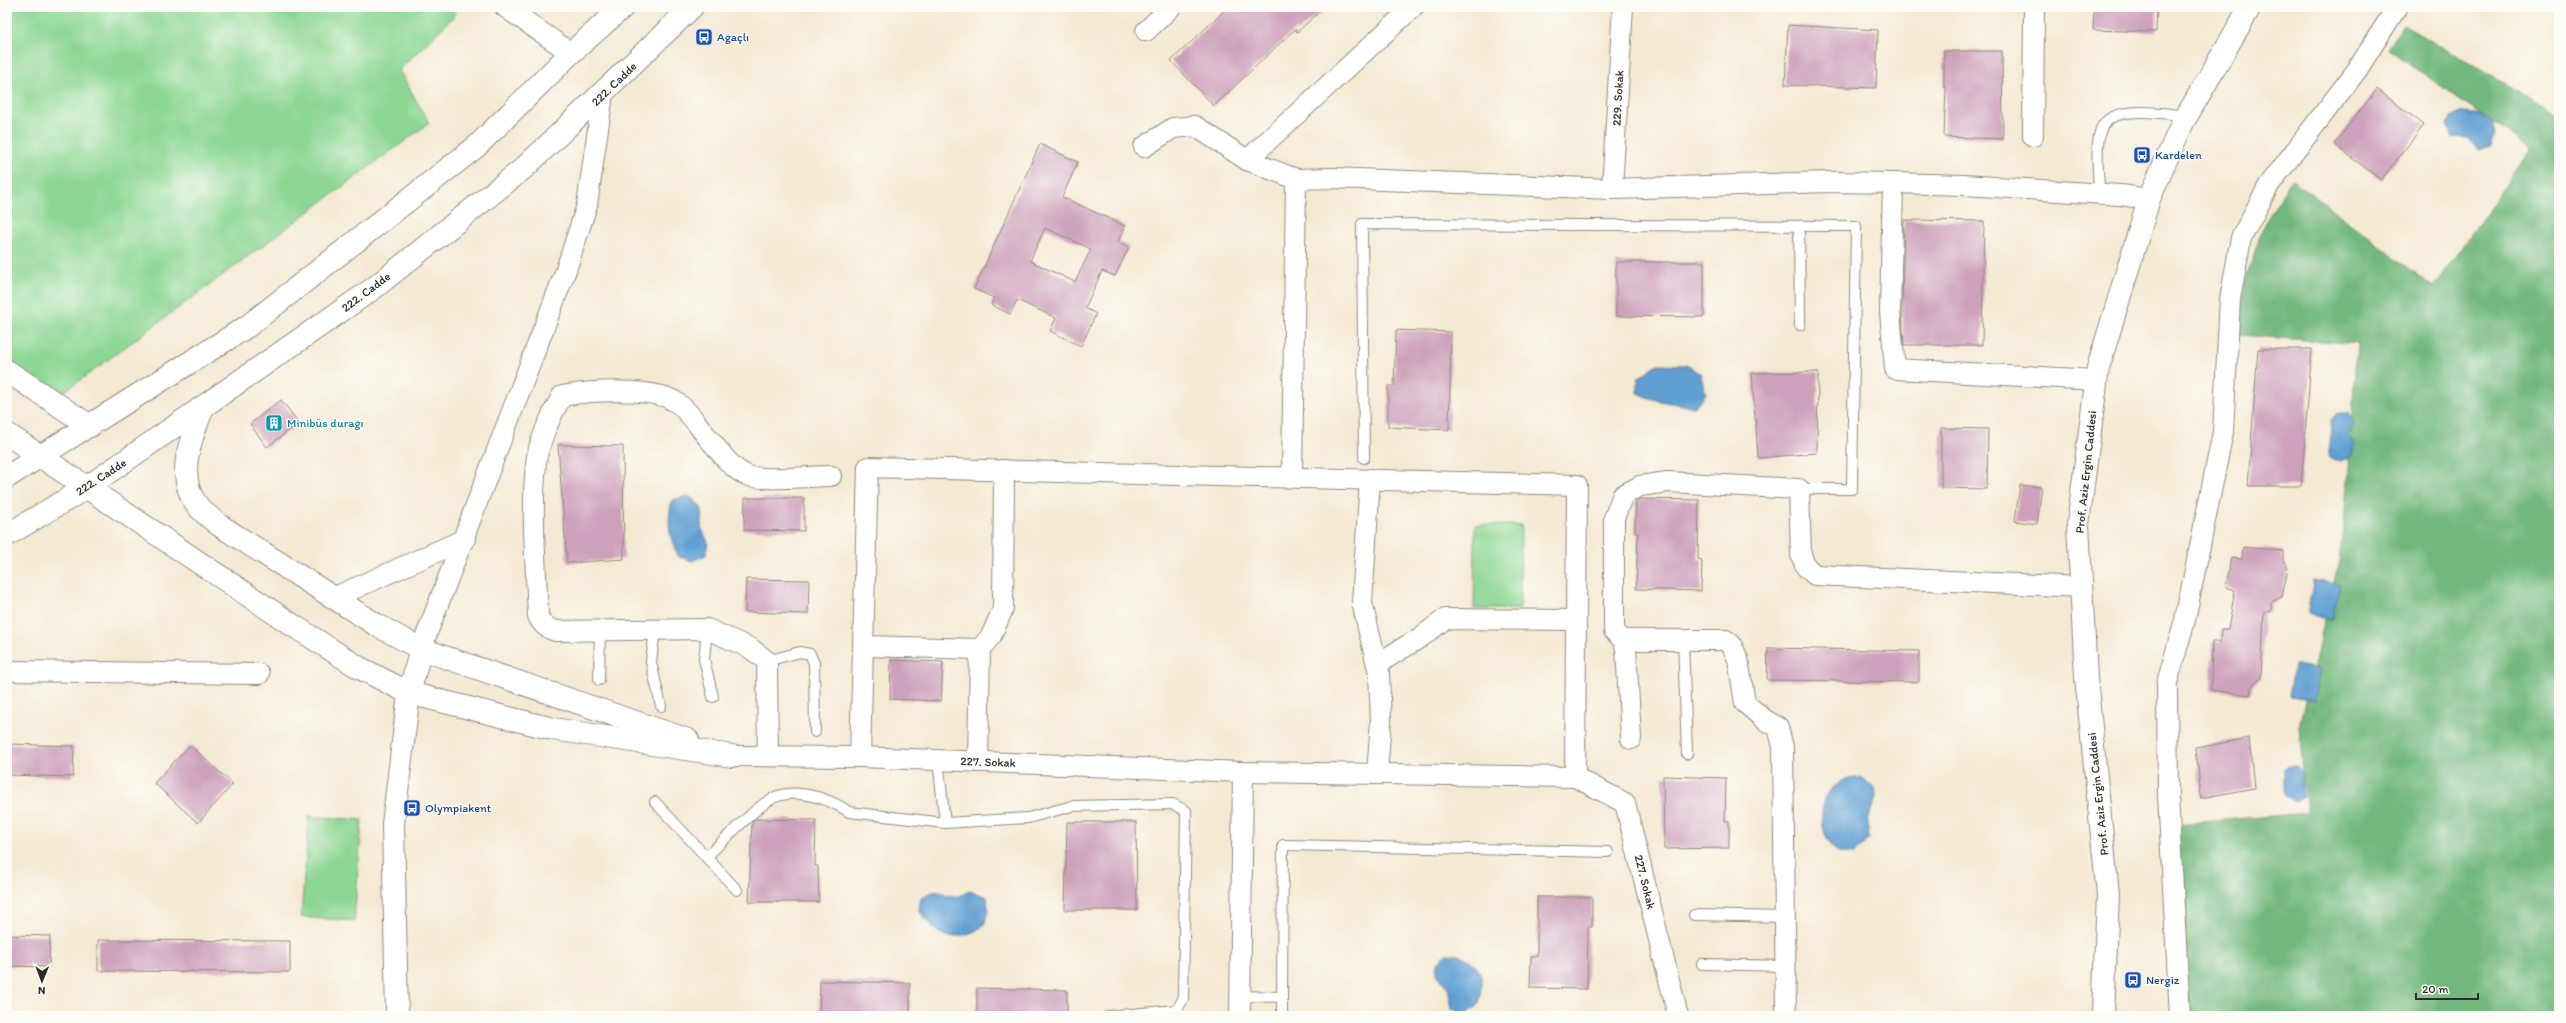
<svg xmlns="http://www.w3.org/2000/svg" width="2566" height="1023" viewBox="0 0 2566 1023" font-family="Itim,sans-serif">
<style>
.green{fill:#8dd794;stroke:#5c8160}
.forest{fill:#72b87e;stroke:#4e7254}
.water{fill:#5f9fd2;stroke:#45657e}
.building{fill:#cda1bb;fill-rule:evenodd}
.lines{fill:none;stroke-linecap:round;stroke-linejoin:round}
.service-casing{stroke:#908a7f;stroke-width:12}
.minor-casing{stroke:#908a7f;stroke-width:22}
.tertiary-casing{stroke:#908a7f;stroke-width:24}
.primary-casing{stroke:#908a7f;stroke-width:24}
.service{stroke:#fff;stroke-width:10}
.minor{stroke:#fff;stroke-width:20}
.tertiary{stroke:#fff;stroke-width:22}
.primary{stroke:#fff;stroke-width:22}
.labels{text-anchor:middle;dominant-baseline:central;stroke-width:3;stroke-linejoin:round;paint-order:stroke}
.transit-label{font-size:12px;fill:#164399;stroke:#fdfcf7;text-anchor:start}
.street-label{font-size:12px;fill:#2b2b2b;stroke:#fdfcf7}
.culture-label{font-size:12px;fill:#0d838f;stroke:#fdfcf7;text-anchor:start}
</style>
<rect width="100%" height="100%" fill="#fdfcf7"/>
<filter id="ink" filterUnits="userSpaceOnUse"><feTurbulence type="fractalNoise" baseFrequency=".025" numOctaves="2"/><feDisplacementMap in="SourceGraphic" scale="8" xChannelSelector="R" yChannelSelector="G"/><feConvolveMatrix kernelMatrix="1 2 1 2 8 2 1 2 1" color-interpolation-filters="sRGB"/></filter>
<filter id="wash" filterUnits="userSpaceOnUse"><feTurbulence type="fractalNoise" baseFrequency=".012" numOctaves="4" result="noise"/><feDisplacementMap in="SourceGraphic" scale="16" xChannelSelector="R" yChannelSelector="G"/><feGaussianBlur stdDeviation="0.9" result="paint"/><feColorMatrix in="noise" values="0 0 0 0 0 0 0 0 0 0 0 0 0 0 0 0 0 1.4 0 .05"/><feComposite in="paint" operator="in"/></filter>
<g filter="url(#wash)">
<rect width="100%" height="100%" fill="#f4e9d3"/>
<g class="green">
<polygon points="7,7 446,7 456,14 399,70 429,123 60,395 7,363"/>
<polygon points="1475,525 1521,525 1520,609 1474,609"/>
<polygon points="309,816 362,820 354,921 301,917"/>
</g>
<polygon class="forest" points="2403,25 2559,115 2559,989 2554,1016 2190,1016 2178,824 2307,813 2299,727 2339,561 2344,522 2357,344 2240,335 2245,282 2264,224 2292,179 2434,287 2531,149 2388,49"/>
<g class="water">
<polygon points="2463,112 2476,113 2491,119 2495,133 2491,146 2478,150 2468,139 2452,138 2447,125 2450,118"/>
<path d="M1658 364 1686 365 1700 373 1706 394 1694 407C1675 403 1654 402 1638 393V378Z"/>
<path d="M2337 413H2348L2354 425 2348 436 2354 443 2352 456 2341 461 2330 459C2326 446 2332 435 2331 420Z"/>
<path d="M688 496C702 504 705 512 701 527L708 542 706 555 692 561 679 557C668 537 667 522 672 500Z"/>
<polygon points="2314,580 2340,585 2332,619 2307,613"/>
<polygon points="2294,665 2320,669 2315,701 2289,697"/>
<polygon points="2288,765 2297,765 2302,772 2303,797 2294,802 2284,795 2284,769"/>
<path d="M1860 777 1873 786 1877 798 1868 821 1869 840 1854 854 1838 853C1835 849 1829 844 1827 839 1818 820 1820 791 1842 781 1847 779 1854 778 1860 777Z"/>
<path d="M970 891 987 897C990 919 987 929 964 935 959 936 951 937 946 936 934 932 926 919 919 910L921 898C941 884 943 898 958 896 962 895 966 892 970 891Z"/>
<path d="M1446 954C1478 953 1490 980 1477 1007L1463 1013 1452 1009 1448 988 1437 974 1438 962Z"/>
</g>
<g id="blocks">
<g class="building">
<polygon points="1228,7 1325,7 1297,32 1295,29 1214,106 1171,61"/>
<polygon points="2094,7 2157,7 2156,32 2093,30"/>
<polygon points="1788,25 1878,30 1876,88 1785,85"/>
<polygon points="1944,51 2002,51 2003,139 1944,137 1946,87 1944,87"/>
<polygon points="2377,89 2424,125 2381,180 2334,144"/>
<path d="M1040 144 1078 162 1062 197 1125 226 1118 242 1129 247 1115 276 1102 271 1085 308 1096 314 1081 346 1050 331 1056 318 1017 300 1010 314 991 305 994 298 974 289ZM1045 228 1091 249 1075 282 1030 261Z"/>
<polygon points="1904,220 1984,221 1982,345 1904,345 1902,312"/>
<polygon points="1616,262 1704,262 1704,317 1616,316"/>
<polygon points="1396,330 1451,332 1449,430 1388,427 1388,386 1394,386"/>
<polygon points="2258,349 2312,349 2301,486 2248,486"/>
<polygon points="1818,372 1817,453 1758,458 1752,373"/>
<polygon points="281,400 299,423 267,447 250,424"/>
<polygon points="1941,428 1988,429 1987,489 1941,488"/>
<polygon points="558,445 623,446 624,559 567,563"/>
<polygon points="2020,485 2042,487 2037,524 2015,521"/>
<polygon points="745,498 804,498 804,531 744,530"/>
<polygon points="1640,499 1699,500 1698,559 1702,560 1701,591 1636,589 1638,533 1635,533 1636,501"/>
<polygon points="2243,547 2283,551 2283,560 2288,568 2282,597 2271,602 2271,612 2264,611 2261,678 2251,687 2250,695 2211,690 2212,642 2220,642 2221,629 2228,629 2235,590 2226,587 2231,558 2242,559"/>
<polygon points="746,579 809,580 808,614 745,612"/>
<polygon points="1768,648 1919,651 1919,682 1767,680"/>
<polygon points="891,660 943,662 941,701 890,699"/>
<polygon points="2249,738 2254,788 2201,798 2196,748"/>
<polygon points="7,744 74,746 73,777 7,775"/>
<polygon points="190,745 233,784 198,823 154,783"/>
<polygon points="1663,776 1726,778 1725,821 1729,821 1729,848 1664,849"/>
<polygon points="755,819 816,820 815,866 818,866 819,902 749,902 752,822"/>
<polygon points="1067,822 1136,822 1137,910 1065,910"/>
<polygon points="1537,897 1592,897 1592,927 1588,927 1587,989 1530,988 1531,956 1537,956"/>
<polygon points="7,935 50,936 49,967 7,966"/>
<polygon points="98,940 290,941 290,972 98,971"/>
<polygon points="820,981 910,983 910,1016 819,1016"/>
<polygon points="977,988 1067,990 1067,1016 977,1016"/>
</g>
</g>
</g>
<g filter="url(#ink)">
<use href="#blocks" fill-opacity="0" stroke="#908a7f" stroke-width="1"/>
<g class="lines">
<defs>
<g id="service">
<path d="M2099 194C2099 175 2095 150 2100 132 2107 102 2166 114 2187 116"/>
<polyline points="1799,226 1800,325"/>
<polyline points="1364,458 1362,224 1856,226 1852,489 1799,489"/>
<polyline points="655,629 651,662 661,706"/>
<polyline points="707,629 704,659 713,697"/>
<polyline points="1683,640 1687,754"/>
<polyline points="767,661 800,652 810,654 814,663 815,732"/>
<polyline points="599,680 600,629"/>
<polyline points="938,760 945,823 1028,818 1072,806 1173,804 1186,811 1183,999 1177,1010 1108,1016"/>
<polyline points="655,802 737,890"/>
<path d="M706 857C726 839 746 816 768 801 791 785 829 798 849 812L945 823"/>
<polyline points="1694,915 1785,917"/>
<polyline points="1702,964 1785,966"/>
<polyline points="1241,996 1282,997 1283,845 1608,852"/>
<polyline points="1282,1016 1282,997"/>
</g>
<g id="minor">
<polyline points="505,7 571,53"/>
<polyline points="1146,31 1171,7"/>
<polyline points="2033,136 2034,7"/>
<polyline points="1144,147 1173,128 1195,126 1247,160 1296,179 1331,178 1612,189 1830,182 1893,183 1964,185 2120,195 2149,199"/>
<polyline points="1247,160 1413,7"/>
<polyline points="1893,183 1890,312 1895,369 2096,380"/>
<polyline points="1612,189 1623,7"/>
<polyline points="1292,477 1296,179"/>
<polyline points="1370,479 1362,603 1379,673 1381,721 1377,774"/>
<polyline points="333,598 465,539"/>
<polyline points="1623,640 1726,640 1731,644 1738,659 1745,703 1765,720 1778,727 1783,747 1786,1016"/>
<polyline points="863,646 980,649"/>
<polyline points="421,649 566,270 587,205 603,94"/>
<polyline points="1377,664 1421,637 1445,619 1576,620"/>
<polyline points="7,671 259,674"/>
<polyline points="1631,739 1626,648 1623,640 1614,631 1614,518 1623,495 1640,486 1667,482 1799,489 1801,555 1806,567 1815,575 2081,587"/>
<polyline points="732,756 860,757 1243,772 1575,777 1625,803 1678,1016"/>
<path d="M768 756 767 661 750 648 707 629 556 631C547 628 542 625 538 616 536 566 531 514 536 463 538 443 552 413 562 396 589 391 651 387 674 401 688 409 698 426 709 439 720 451 730 468 746 475 762 482 811 476 831 476"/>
<polyline points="860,757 868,467 1577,485 1575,777"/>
<polyline points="978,762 980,649 991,636 1003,609 1004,470"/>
<polyline points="1240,1016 1243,772"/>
<polyline points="2180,1016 2168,796 2167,683 2185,620 2223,432 2230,299 2241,238 2269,185 2357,70 2397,7"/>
</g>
<g id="tertiary">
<polyline points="7,371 90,426"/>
<path d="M203 408C191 437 175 476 197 505 202 512 212 519 219 525L375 624 421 649 688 740"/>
<polyline points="7,434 291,624 358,667 409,693 553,729 732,756"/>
<polyline points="397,1016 393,824 409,693 421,649"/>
<polyline points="2103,1016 2108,895 2086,678 2078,524 2098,368 2149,199 2182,124 2250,7"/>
</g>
<g id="primary">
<polyline points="7,477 248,326 477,146 571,53 623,7"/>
<polyline points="7,535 86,488 374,288 524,168 692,7"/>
</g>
</defs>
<use href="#service" class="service-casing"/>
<use href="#minor" class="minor-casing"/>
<use href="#tertiary" class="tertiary-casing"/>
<use href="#primary" class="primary-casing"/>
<use href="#service" class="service"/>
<use href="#minor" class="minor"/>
<use href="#tertiary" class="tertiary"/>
<use href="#primary" class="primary"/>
</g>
</g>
<defs>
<symbol id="bus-square" viewBox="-11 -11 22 22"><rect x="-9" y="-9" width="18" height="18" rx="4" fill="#1a4fb4" stroke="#fdfcf7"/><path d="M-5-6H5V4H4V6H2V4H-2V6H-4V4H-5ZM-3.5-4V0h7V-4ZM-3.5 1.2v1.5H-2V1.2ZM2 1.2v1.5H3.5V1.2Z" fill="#fff"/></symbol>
<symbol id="building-square" viewBox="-11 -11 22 22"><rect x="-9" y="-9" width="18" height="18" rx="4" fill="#0f9aa8" stroke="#fdfcf7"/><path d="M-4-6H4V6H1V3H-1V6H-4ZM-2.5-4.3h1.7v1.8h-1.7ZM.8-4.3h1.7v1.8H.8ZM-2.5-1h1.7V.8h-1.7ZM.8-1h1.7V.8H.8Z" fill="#fff"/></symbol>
</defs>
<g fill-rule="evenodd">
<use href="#bus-square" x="694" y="27" width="20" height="20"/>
<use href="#bus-square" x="2132" y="145" width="20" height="20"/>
<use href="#building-square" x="264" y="413" width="20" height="20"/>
<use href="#bus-square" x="402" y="798" width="20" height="20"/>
<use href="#bus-square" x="2123" y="970" width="20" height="20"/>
</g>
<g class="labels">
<g class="transit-label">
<text x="717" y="37">Ağaçlı</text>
<text x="2155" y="155">Kardelen</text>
<text x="425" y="808">Olympiakent</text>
<text x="2146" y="980">Nergiz</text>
</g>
<g class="street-label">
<text transform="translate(614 84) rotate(-44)">222. Cadde</text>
<text transform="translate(1618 98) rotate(-87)">229. Sokak</text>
<text transform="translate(366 292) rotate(-37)">222. Cadde</text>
<text transform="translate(2086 472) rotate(-84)">Prof. Aziz Ergin Caddesi</text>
<text transform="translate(101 477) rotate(-33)">222. Cadde</text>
<text transform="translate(988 762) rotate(2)">227. Sokak</text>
<text transform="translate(2098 794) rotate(-96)">Prof. Aziz Ergin Caddesi</text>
<text transform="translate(1645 882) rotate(76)">227. Sokak</text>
</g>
<g class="culture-label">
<text x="287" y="423">Minibüs durağı</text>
</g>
</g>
<rect width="2566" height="1023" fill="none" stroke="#fdfcf7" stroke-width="24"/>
<g transform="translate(42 981) rotate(181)" stroke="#fdfcf7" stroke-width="3" paint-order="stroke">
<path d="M0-3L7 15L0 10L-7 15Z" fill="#2b2b2b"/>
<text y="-6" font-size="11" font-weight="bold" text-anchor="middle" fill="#2b2b2b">N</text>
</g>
<path d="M2416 993v6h62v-6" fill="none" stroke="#2b2b2b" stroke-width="2"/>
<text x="2422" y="993" font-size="12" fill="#2b2b2b" stroke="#fdfcf7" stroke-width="3" paint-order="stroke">20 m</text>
</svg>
